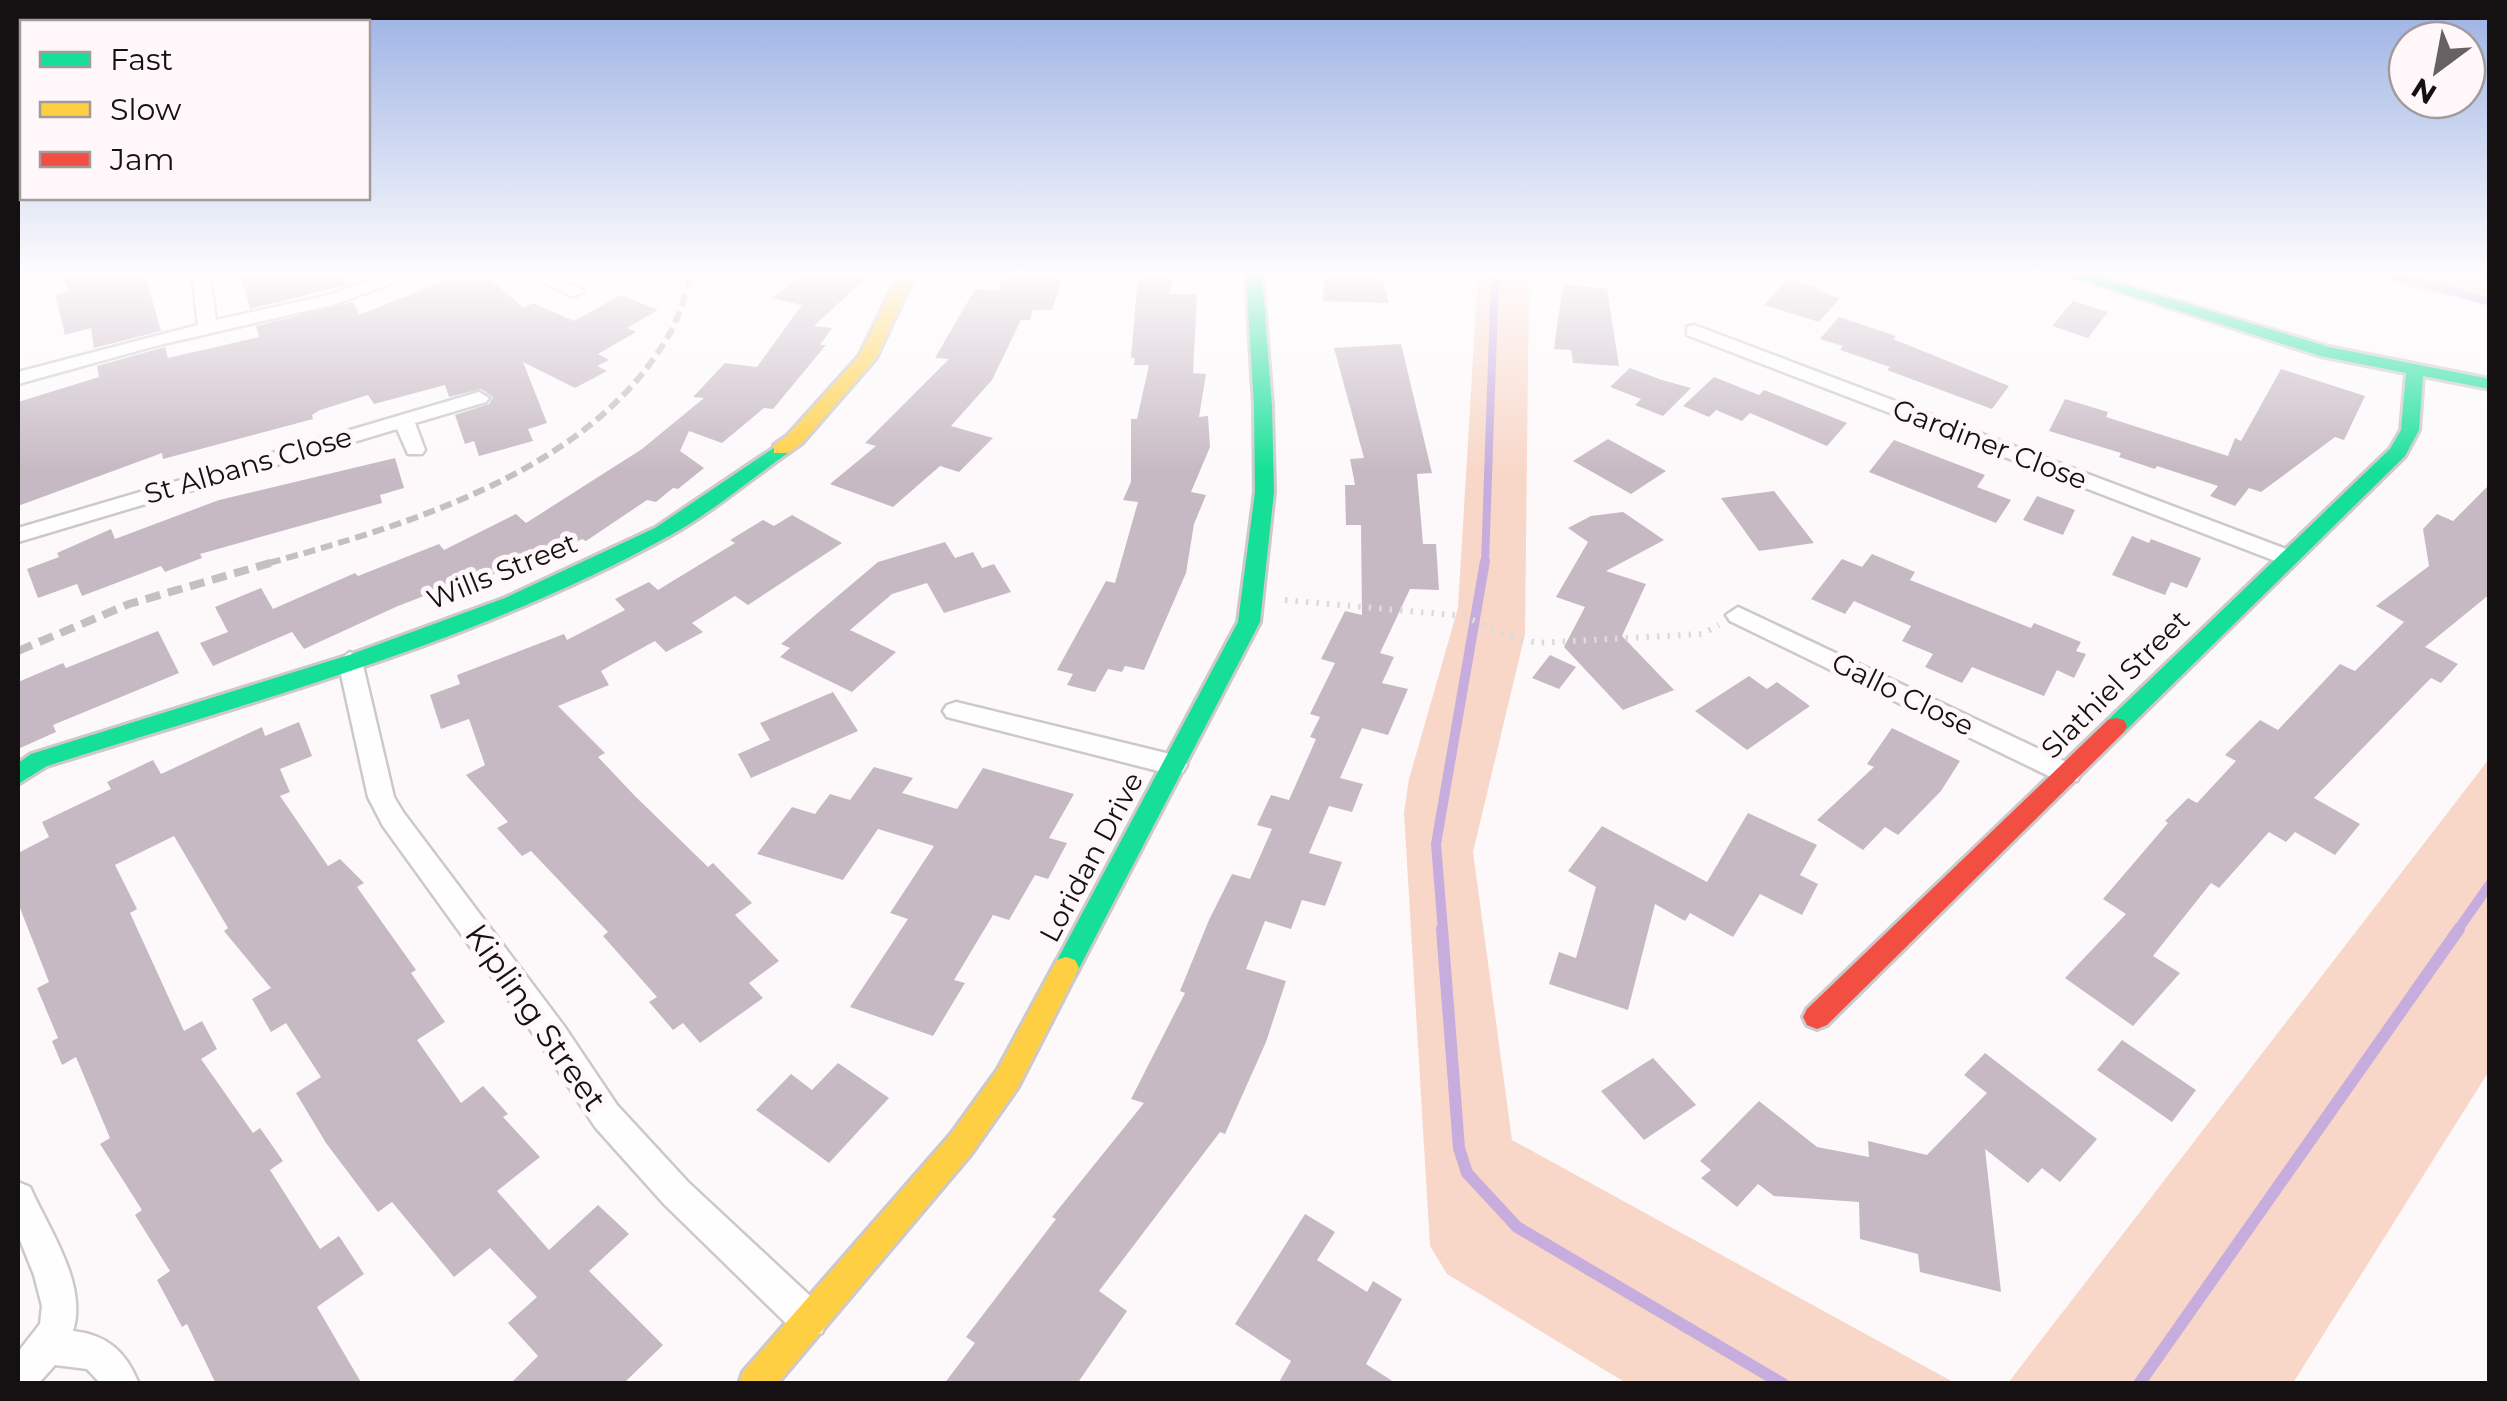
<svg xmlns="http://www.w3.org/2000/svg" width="2507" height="1401" viewBox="0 0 2507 1401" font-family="Montserrat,sans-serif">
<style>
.green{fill:#f8d7c8}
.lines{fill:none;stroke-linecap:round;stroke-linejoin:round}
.stream-far2{stroke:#c7addd;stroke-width:8}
.stream-far1{stroke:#c7addd;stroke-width:10}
.stream{stroke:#c7addd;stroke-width:12}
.building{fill:#c7b9c3}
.street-casing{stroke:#cdc9ca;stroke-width:5}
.fast-casing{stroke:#cdc9ca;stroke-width:6}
.slow-casing{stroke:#cdc9ca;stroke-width:6}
.jam-casing{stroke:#cdc9ca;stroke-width:6}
.path{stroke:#dcdbdb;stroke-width:6;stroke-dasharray:2.5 8;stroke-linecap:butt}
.street{fill:#fffefe;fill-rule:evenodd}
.fast{fill:#16e098;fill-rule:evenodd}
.slow{fill:#ffcf43;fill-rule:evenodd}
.jam{fill:#f24e42;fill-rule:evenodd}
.rail-far1{stroke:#c2c0c0;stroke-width:6;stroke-dasharray:12 6;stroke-linecap:butt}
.rail{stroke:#c2c0c0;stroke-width:8;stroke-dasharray:15 8;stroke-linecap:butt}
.labels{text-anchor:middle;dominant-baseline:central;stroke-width:10;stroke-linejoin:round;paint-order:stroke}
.street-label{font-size:28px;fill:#151011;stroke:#fff7f9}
.near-street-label{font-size:32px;fill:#151011;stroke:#fff7f9}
</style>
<rect width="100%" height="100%" fill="#fdf9fa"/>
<g class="green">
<polygon points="1478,275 1529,275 1525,634 1473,852 1512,1140 1955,1383 1626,1383 1447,1274 1430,1246 1404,813 1409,779 1458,608"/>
<polygon points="2356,275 2489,275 2489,305"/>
<polygon points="2489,759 2489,1071 2293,1383 2008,1383"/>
</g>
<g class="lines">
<g class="stream-far2">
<polyline points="2393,275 2490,302"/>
<polyline points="1485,563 1495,275"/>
</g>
<g class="stream-far1">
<polyline points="1443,931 1436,844 1485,561"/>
<polyline points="2457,931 2490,884"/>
</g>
<g class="stream">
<polyline points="1442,929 1459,1148 1467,1173 1517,1227 1783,1384"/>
<polyline points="2139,1384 2459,929"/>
</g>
</g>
<g class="building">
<polygon points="60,275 145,275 161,331 94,348 91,328 65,335 55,295 69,291"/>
<polygon points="240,275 341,275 346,285 250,309"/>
<polygon points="801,275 869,275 814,326 832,328 820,345 826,345 773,409 764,408 722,443 689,431 680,451 704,468 678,489 673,488 656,502 647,500 586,541 582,539 537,562 530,556 488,577 484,573 398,606 304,649 292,632 213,666 200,643 228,632 215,607 261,588 273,609 355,573 358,576 439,544 444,550 516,514 526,523 642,449 704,398 693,397 725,363 757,367 802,305 772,298"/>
<polygon points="1003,275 1063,275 1052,310 1033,310 1030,320 1021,320 992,380 951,426 993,438 959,472 940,466 893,507 830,484 876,446 865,443 949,359 935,358 975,289 998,290"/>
<polygon points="1138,275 1174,275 1169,294 1197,294 1193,373 1206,374 1199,417 1208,416 1210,447 1191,492 1206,495 1194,524 1186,573 1144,670 1125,666 1122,672 1108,669 1095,692 1067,685 1073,674 1057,670 1106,581 1115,583 1138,502 1123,500 1131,482 1131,419 1137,419 1149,365 1134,365 1135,358 1131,358"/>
<polygon points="1324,275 1381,276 1389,303 1323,301"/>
<polygon points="457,276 462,280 491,280 524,308 533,303 574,321 621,295 658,310 627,328 636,332 598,354 609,360 597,366 607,371 575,388 523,362 547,423 528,429 533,441 479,456 474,441 465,444 455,415 489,404 493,397 481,389 449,397 445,385 374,404 368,395 320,410 312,415 313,419 163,459 162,453 18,506 18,402 99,377 97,366 165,347 168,358 259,337 256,326 353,302 359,315"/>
<polygon points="1788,279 1818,288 1816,290 1840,298 1819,322 1764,305"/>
<polygon points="1563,284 1607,289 1619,366 1573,363 1571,350 1554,349"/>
<polygon points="2073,301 2108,312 2088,338 2052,326"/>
<polygon points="1839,317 1896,336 1893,339 2009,386 1992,409 1887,370 1890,367 1840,350 1843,346 1820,339"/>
<polygon points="1401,344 1432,473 1417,474 1423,544 1436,544 1439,590 1410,589 1380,653 1394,657 1382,683 1408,689 1388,735 1362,728 1340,778 1363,784 1352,812 1329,806 1309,853 1342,862 1325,906 1302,900 1291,929 1265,921 1246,969 1286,981 1266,1042 1225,1134 1220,1132 1099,1291 1127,1311 1077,1384 944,1384 975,1343 966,1337 1056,1219 1052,1217 1144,1103 1131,1099 1185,993 1180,991 1209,920 1232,874 1250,879 1272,829 1257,825 1271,795 1289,800 1316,739 1310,737 1320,717 1310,714 1335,663 1321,659 1345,611 1362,615 1361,525 1346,525 1345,485 1355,485 1350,459 1364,458 1334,348"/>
<polygon points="1630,368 1662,380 1691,388 1663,416 1635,405 1641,399 1610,387"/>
<polygon points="2281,369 2365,396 2344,440 2335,437 2261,492 2249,488 2235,506 2210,496 2218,486 2157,466 2155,469 2119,457 2121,453 2049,431 2065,399 2108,412 2106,417 2228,456 2235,438 2241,441"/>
<polygon points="1714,377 1759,395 1764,390 1847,423 1827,446 1750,413 1742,421 1716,410 1709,417 1683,406"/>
<polygon points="1608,439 1666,471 1631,494 1573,461"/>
<polygon points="1894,440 1985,475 1977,487 2011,500 1996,523 1869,472"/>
<polygon points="395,458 404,488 380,495 382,503 200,554 202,558 165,572 161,566 82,596 77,584 38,598 27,569 59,557 57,553 111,529 115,539 219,500"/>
<polygon points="2490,484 2490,594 2425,647 2458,664 2441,683 2431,678 2314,798 2360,824 2335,855 2295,832 2286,842 2269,832 2219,888 2211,883 2153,956 2180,973 2133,1026 2065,978 2126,914 2103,899 2168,823 2165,821 2188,798 2197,803 2236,761 2225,755 2260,720 2278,730 2340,664 2355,671 2404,622 2376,606 2429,566 2423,529 2437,514 2453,521"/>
<polygon points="1774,491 1814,543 1759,551 1721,498"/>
<polygon points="2037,496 2075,510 2063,535 2023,520"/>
<polygon points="1623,512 1664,540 1606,571 1646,584 1622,636 1674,690 1623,710 1564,647 1585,607 1556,597 1588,542 1568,528 1591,516"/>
<polygon points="792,515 842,543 748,605 735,596 692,623 703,632 666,652 655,641 613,664 601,671 609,685 558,706 605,753 598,757 635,796 708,867 713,863 752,903 735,915 779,961 749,983 763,998 700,1043 683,1023 673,1030 649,1002 657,997 603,936 608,932 531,851 522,856 497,828 508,822 466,775 485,765 469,719 441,729 430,695 460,684 457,675 564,634 567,640 625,610 615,599 649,582 658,590 735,543 730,540 763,520 774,526"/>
<polygon points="2132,536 2149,543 2151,539 2201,558 2187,588 2171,582 2165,595 2112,575"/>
<polygon points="945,542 955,558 973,552 982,568 994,564 1011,592 944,613 927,583 892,594 850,630 896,652 852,692 780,657 790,648 781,644 878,562"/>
<polygon points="1872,554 1915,572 1910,580 2031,628 2034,623 2081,642 2076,651 2086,654 2074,678 2057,670 2044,696 1972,667 1962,683 1925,667 1933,654 1902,641 1911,626 1854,601 1845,614 1811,599 1842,559 1862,567"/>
<polygon points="158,631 179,673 53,725 56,732 18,749 18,682 63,663 66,668"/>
<polygon points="1550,655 1576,667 1559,689 1532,678"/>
<polygon points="1749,676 1767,689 1777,682 1810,706 1747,750 1695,711"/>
<polygon points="833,692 858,731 751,778 738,754 770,740 760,723"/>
<polygon points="299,722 312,756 280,769 290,792 280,796 328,866 340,859 364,883 357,887 416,970 411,973 445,1022 417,1040 461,1103 483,1086 508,1114 503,1117 540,1157 497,1191 549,1250 598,1205 629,1234 589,1271 663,1345 623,1384 510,1384 538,1356 508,1323 537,1297 490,1248 454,1277 392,1202 378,1212 326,1143 296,1093 321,1077 286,1023 271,1032 252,999 271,988 224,931 228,928 174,836 115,865 137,909 130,913 184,1031 202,1021 217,1049 201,1059 253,1133 260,1128 283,1161 270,1170 320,1249 339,1236 364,1274 317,1307 362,1384 216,1384 187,1324 182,1327 157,1280 170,1271 135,1215 142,1210 100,1144 110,1138 76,1057 62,1065 52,1041 58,1038 37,988 49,982 18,903 18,853 49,837 42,822 111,789 107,782 153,760 161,774 262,727 265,736"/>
<polygon points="1892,728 1960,761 1941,791 1898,835 1885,827 1863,850 1817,820 1874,767 1867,764"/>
<polygon points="874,767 913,778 902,793 957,809 983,768 1074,794 1049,838 1067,843 1048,879 1035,875 1009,920 993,915 954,980 965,983 933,1036 850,1007 908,919 890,913 934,846 878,829 843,880 757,854 792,807 815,814 830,794 850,800"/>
<polygon points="1748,813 1817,845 1800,875 1818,884 1802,915 1760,894 1733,937 1690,913 1685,921 1655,904 1628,1010 1549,984 1559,952 1576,958 1596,887 1568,871 1602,826 1707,882"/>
<polygon points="2122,1040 2196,1090 2172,1122 2097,1070"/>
<polygon points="1985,1053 2097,1139 2060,1182 2042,1168 2028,1183 1985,1149 2001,1292 1920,1272 1918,1254 1860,1239 1859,1202 1774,1196 1758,1184 1737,1207 1701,1178 1711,1170 1700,1161 1759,1101 1817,1147 1869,1157 1868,1141 1927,1155 1987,1093 1964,1075"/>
<polygon points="1653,1058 1696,1105 1644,1140 1601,1091"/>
<polygon points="838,1063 889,1098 829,1163 756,1110 791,1074 812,1090"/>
<polygon points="1305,1214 1335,1232 1317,1260 1367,1292 1373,1281 1402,1299 1366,1364 1397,1384 1278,1384 1291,1361 1235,1324"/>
</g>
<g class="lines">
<defs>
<g id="street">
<polygon points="192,275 210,275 216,320 325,296 389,275 414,275 336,304 155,346 18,384 18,372 198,325"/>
<polygon points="530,275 553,275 584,291 575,296 569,295"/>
<polygon points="1694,325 2294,552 2297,557 2294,562 2278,562 1687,335 1687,327"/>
<polygon points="479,392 489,398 486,402 415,423 425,450 422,454 408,454 397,429 18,542 18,528"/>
<polygon points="1738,607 2077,767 2081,774 2077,781 2059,781 1730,621 1726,615"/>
<polygon points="350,652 362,661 394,797 403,812 564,1026 617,1105 688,1182 822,1307 827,1320 822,1333 809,1338 796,1333 664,1204 595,1127 542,1046 383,826 368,797 338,661"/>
<polygon points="956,702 1174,755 1183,758 1187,765 1183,772 1174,775 947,717 943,711 947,705"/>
<path d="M18 1182 30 1187C48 1228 88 1284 73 1331 108 1335 126 1352 139 1384H101L87 1369 55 1365 38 1384H18V1352L40 1324 42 1306 34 1275 18 1235Z"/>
</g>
<g id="fast">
<polygon points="1246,275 1262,275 1272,406 1274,492 1260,622 1075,976 1066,979 1057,976 1053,968 1238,622 1255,492 1254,406"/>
<polygon points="2068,275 2091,275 2329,347 2490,379 2490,389 2423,376 2419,430 2405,456 2124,732 2108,732 2105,726 2108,720 2390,449 2401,430 2406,373 2320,356"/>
<path d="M781 443 790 449 788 453C748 481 711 513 669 536 475 643 257 700 47 766L18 784V763L31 754 349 655 505 598 655 528Z"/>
</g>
<g id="slow">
<polygon points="899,275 915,275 876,358 802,443 788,453 774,453 774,445 788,435 859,356"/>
<polygon points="1066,957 1075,960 1079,968 1018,1087 971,1154 777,1384 739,1384 743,1372 951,1134 998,1069 1057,960"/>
</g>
<polygon id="jam" points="2116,718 2124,720 2127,726 2124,732 1827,1025 1817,1029 1807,1025 1803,1017 1807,1009 2108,720"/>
</defs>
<use href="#street" class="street-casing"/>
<use href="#fast" class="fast-casing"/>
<use href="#slow" class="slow-casing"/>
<use href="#jam" class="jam-casing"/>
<polyline class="path" points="1285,600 1464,616 1512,637 1537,643 1702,634 1719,625"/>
<use href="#street" class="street"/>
<use href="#fast" class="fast"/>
<use href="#slow" class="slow"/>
<use href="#jam" class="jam"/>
<path class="rail-far1" d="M269 563C410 524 593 470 670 333 680 315 685 294 691 275"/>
<polyline class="rail" points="18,651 129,604 277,561"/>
</g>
<linearGradient id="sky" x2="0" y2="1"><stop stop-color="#9bb1e4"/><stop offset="0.58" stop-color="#fefcfd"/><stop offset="1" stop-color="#fefcfd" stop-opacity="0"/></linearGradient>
<rect width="2507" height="471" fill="url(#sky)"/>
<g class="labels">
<g class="street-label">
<text transform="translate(1990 444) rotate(21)">Gardiner Close</text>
<text transform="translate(248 465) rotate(-16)">St Albans Close</text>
<text transform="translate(502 571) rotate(-22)">Wills Street</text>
<text transform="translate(2115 684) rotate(-45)">Slathiel Street</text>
<text transform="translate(1903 694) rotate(26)">Gallo Close</text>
<text transform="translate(1091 857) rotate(-62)">Loridan Drive</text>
</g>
<g class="near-street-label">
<text transform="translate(536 1017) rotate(55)">Kipling Street</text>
</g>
</g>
<rect width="2507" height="1401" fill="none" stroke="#151011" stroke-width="40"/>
<rect x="20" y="20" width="350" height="180" fill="#fff7f9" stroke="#a19b9c" stroke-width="2.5"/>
<rect x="40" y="52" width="50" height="15" fill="#16e098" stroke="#a19b9c" stroke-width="2.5"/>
<text x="110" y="70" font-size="30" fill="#151011">Fast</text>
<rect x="40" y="102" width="50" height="15" fill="#ffcf43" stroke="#a19b9c" stroke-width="2.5"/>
<text x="110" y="120" font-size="30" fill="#151011">Slow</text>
<rect x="40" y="152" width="50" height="15" fill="#f24e42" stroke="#a19b9c" stroke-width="2.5"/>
<text x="110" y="170" font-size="30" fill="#151011">Jam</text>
<g transform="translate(2437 70) rotate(212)"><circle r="48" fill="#fff7f9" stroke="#a19b9c" stroke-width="2.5"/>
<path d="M0-8L18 38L0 25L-18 38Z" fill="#666263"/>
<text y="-15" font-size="28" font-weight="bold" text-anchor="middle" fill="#151011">N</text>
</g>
</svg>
